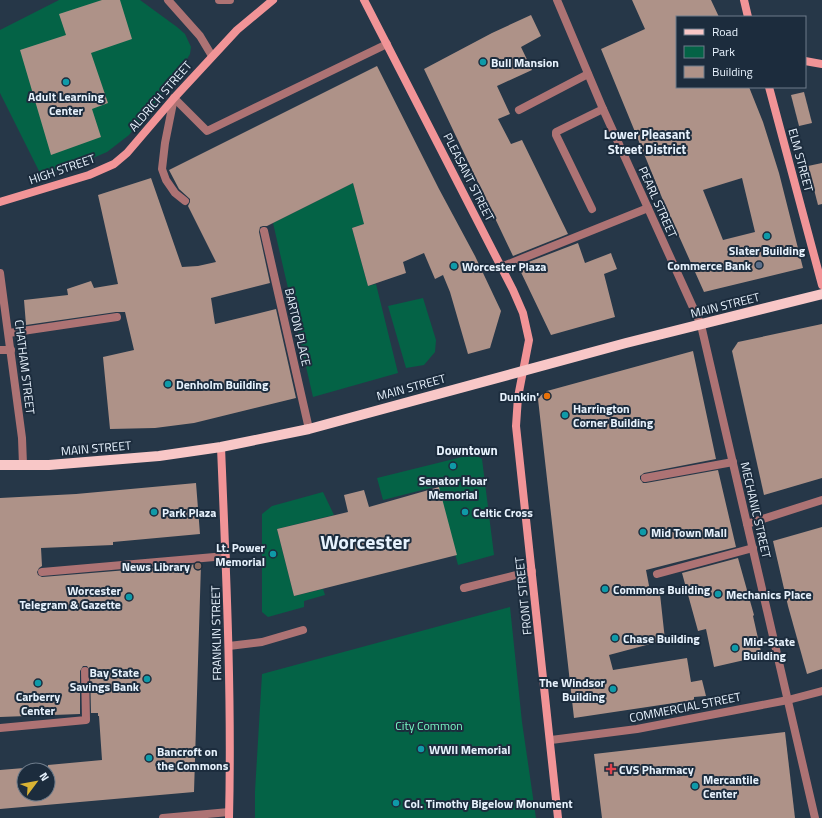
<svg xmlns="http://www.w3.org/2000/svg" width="822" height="818" viewBox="0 0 822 818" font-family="'Titillium Web',sans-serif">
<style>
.green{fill:#046346}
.building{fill:#ae9288;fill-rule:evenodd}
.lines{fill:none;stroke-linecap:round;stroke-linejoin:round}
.lane{stroke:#ad7374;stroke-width:8}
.street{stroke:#ad7374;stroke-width:8}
.secondary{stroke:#f19497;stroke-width:8}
.primary{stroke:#f8c7c7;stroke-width:10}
.culture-dot{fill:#0f9aa8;stroke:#1c2c3d;stroke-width:1.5}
.service-dot{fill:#5c6f8a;stroke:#1c2c3d;stroke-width:1.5}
.food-dot{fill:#e8710a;stroke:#1c2c3d;stroke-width:1.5}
.education-dot{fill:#8d6e63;stroke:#1c2c3d;stroke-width:1.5}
.health-dot{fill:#e0444e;stroke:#1c2c3d;stroke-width:1.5}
.labels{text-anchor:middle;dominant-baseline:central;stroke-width:4;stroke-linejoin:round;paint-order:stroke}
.poi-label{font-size:12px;font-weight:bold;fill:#e7f2fd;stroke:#1c2c3d;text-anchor:start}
.street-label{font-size:12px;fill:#e7f2fd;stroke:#1c2c3d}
.park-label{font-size:12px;fill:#79f9c5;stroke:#1c2c3d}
.neighbourhood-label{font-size:13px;font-weight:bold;fill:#e7f2fd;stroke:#1c2c3d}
.town-label{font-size:20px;font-weight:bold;fill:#e7f2fd;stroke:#1c2c3d}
</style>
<rect width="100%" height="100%" fill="#263748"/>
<g class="green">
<polygon points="59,0 140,0 177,27 185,34 191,47 190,54 180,71 129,135 107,152 79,164 41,175 0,93 0,30"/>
<polygon points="353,183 364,224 352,228 368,286 376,284 398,373 313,397 273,223"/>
<polygon points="423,298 436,340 435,352 424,365 406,368 388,306"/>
<polygon points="474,454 482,459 494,555 458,565 438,486 383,500 377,478"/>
<polygon points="323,492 334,515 277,529 294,596 323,589 325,595 304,601 304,607 268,617 262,612 262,514 272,506"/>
<polygon points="510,607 522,722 536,818 255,818 255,791 262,674"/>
</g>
<g class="building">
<polygon points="102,0 120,0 132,39 91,53 108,103 92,109 101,137 51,155 20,50 66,35 59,14"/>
<path d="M632 0H711L719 17H677V87H749L763 122 779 173 803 268 704 292 665 205 601 49 645 29ZM742 178 755 232 723 240 703 190Z"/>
<polygon points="531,15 541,36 521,47 532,70 497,86 510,114 498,119 511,144 522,140 568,234 513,256 424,69 492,33"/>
<polygon points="377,66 439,189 475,256 501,311 490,348 468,354 450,292 443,275 435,279 424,253 403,262 406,273 368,286 352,228 364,224 353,183 267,226 263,226 260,227 259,232 270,283 211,298 215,324 276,309 296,398 194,423 155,428 110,429 103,357 134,350 125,312 116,312 26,325 24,300 68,295 67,289 91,281 94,288 118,284 98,195 151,178 182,267 198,266 216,262 188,206 190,202 190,199 179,189 169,170"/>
<polygon points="804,92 812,123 799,126 791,95"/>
<polygon points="822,163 822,204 818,205 808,166"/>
<polygon points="578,243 585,263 611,253 612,256 617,269 604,274 615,317 551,335 518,266"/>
<polygon points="822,324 822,478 764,495 732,351 738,342"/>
<polygon points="693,351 716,459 644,473 640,476 640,479 643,483 646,483 718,470 736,547 646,570 651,596 660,594 665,640 609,655 613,670 687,658 691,682 702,680 706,696 694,697 694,700 574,718 538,399 540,396 547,391"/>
<polygon points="196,483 200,534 113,542 113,545 41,548 42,566 39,568 37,572 38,575 42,577 201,564 194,792 0,809 0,770 24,768 24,794 48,794 48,765 102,760 99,716 98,716 98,713 91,713 90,671 87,666 83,666 80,671 80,714 0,717 0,498 76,494"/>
<polygon points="439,487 457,555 294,596 277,529 348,512 344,495 364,490 369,507"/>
<polygon points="822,527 822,669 807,674 788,606 773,541"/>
<polygon points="738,558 754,615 753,616 762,656 714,667 706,629 698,631 682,573"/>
<polygon points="785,732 795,818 602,818 594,754"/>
</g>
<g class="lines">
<g class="lane">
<polyline points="174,98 207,131 387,44"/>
<polyline points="174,98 165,143 162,169 166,180 175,193 185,201"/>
<polyline points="519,110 588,74"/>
<polyline points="592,209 556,135 556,132 603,109"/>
<polyline points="264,231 309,429"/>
<polyline points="501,267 648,208"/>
<polyline points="9,333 117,317"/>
<polyline points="0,350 11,350"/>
<polyline points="645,478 733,462"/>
<polyline points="42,572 226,556"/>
<polyline points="657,574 753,548"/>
<polyline points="464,588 532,571"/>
<polyline points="229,646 262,642 303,630"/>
<polyline points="0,728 86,720 85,671"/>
</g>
<g class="street">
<polyline points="168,0 200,36 212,56"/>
<polyline points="219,0 230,0"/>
<polyline points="557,0 603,109 701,325 815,818"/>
<polyline points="0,273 22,438 23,465"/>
<polyline points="747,524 822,500"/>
<polyline points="551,740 637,729 788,700 822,691"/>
<polyline points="163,818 229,812"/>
</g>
<g class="secondary">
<polyline points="364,0 513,290 523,313 529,340 518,397 516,426 558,818"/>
<polyline points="744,0 748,17"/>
<polyline points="805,61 822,64"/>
<polyline points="769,87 822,285"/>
<polyline points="0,202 89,175 114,164 127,153 174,98 237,30 273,0"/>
<path d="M221 447C226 570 232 694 229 818"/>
</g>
<polyline class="primary" points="0,465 49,465 159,456 221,447 309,429 626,343 822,294"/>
</g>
<g class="culture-dot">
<circle cx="483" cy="62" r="4"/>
<circle cx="66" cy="82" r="4"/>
<circle cx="767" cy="236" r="4"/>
<circle cx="454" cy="266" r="4"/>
<circle cx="168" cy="384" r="4"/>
<circle cx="565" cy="415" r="4"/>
<circle cx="453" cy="466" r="4"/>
<circle cx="154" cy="512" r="4"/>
<circle cx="465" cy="512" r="4"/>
<circle cx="643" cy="532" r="4"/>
<circle cx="273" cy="554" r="4"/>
<circle cx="605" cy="589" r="4"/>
<circle cx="718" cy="594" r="4"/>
<circle cx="129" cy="597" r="4"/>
<circle cx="615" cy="638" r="4"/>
<circle cx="735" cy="648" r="4"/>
<circle cx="147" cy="679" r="4"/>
<circle cx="38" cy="683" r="4"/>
<circle cx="613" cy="689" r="4"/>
<circle cx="421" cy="749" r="4"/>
<circle cx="149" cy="758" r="4"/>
<circle cx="695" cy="786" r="4"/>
<circle cx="396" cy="803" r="4"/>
</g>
<circle class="service-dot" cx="759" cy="265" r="4"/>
<circle class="food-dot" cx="547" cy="396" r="4"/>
<circle class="education-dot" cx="198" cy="566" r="4"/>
<path class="health-dot" d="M609 763h4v4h4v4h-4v4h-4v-4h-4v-4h4z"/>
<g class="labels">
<g class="poi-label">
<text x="491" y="62">Bull Mansion</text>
<text x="66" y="96" text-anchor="middle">Adult Learning<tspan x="66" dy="14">Center</tspan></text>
<text x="767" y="250" text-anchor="middle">Slater Building</text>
<text x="751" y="265" text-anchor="end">Commerce Bank</text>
<text x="462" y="266">Worcester Plaza</text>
<text x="176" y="384">Denholm Building</text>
<text x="539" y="396" text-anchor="end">Dunkin'</text>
<text x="573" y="408">Harrington<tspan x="573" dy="14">Corner Building</tspan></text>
<text x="453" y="480" text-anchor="middle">Senator Hoar<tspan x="453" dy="14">Memorial</tspan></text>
<text x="162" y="512">Park Plaza</text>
<text x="473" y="512">Celtic Cross</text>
<text x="651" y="532">Mid Town Mall</text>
<text x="265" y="547" text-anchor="end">Lt. Power<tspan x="265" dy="14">Memorial</tspan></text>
<text x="190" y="566" text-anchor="end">News Library</text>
<text x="613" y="589">Commons Building</text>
<text x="121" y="590" text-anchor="end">Worcester<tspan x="121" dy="14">Telegram &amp; Gazette</tspan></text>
<text x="726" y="594">Mechanics Place</text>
<text x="623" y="638">Chase Building</text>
<text x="743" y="641">Mid-State<tspan x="743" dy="14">Building</tspan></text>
<text x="139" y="672" text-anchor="end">Bay State<tspan x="139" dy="14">Savings Bank</tspan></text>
<text x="605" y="682" text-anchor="end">The Windsor<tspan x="605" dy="14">Building</tspan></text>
<text x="38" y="696" text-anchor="middle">Carberry<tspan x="38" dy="14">Center</tspan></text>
<text x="429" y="749">WWII Memorial</text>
<text x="157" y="751">Bancroft on<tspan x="157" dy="14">the Commons</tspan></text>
<text x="619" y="769">CVS Pharmacy</text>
<text x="703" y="779">Mercantile<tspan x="703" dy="14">Center</tspan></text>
<text x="404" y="803">Col. Timothy Bigelow Monument</text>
</g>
<g class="street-label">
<text transform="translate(160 96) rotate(-49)">ALDRICH STREET</text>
<text transform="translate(801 160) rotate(75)">ELM STREET</text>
<text transform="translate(62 169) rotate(-19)">HIGH STREET</text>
<text transform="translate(469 177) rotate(63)">PLEASANT STREET</text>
<text transform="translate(658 202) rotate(66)">PEARL STREET</text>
<text transform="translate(725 305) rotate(-14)">MAIN STREET</text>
<text transform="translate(298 327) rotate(77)">BARTON PLACE</text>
<text transform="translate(25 367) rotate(83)">CHATHAM STREET</text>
<text transform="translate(411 387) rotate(-15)">MAIN STREET</text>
<text transform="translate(96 448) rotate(-5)">MAIN STREET</text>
<text transform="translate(756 510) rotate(77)">MECHANIC STREET</text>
<text transform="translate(523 596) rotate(-96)">FRONT STREET</text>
<text transform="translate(216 633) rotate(-91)">FRANKLIN STREET</text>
<text transform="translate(685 707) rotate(-11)">COMMERCIAL STREET</text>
</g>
<g class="park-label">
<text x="429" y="725">City Common</text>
</g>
<g class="neighbourhood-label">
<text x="647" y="134">Lower Pleasant<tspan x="647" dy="15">Street District</tspan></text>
<text x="467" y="450">Downtown</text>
</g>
<g class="town-label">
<text x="365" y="541">Worcester</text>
</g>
</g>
<rect x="676" y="16" width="130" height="72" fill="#1c2c3d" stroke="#6d7b8a"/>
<rect x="684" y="29" width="20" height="6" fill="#f8c7c7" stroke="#6d7b8a"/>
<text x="712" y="36" font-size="12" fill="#e7f2fd">Road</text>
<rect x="684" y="46" width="20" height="12" fill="#046346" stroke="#6d7b8a"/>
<text x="712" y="56" font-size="12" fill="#e7f2fd">Park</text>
<rect x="684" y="66" width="20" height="12" fill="#ae9288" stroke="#6d7b8a"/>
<text x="712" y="76" font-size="12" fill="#e7f2fd">Building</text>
<g transform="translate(36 782) rotate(58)"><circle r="19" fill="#1c2c3d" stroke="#6d7b8a"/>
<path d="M0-3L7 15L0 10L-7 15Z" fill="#d9b334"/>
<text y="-6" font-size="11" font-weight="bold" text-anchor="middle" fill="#e7f2fd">N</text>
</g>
</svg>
